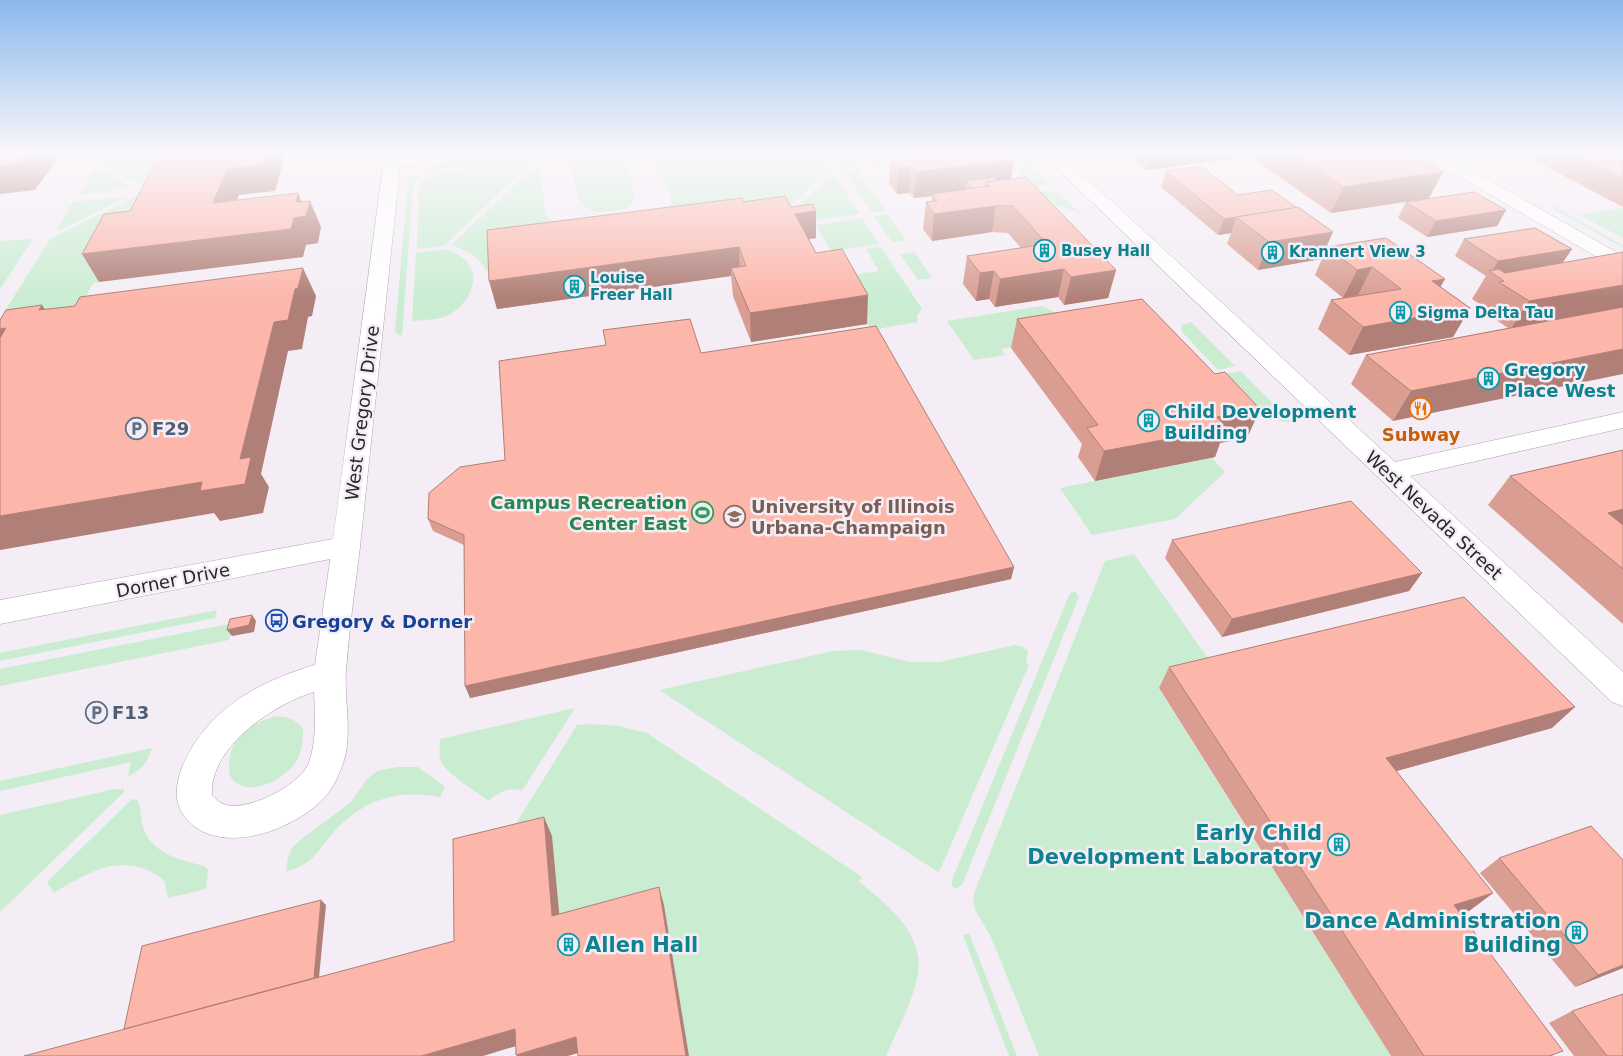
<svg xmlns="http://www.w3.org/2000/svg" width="1623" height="1056" viewBox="0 0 1623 1056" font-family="'DejaVu Sans',sans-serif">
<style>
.green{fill:#caedd2}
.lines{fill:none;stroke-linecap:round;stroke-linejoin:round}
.minor-casing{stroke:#aba4ac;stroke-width:1}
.tertiary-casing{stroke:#aba4ac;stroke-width:1}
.minor{fill:#fff;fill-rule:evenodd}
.tertiary{fill:#fff;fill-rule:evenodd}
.wall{fill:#d99d92}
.shaded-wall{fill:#b07f77}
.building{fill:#fcb6aa;stroke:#b07f77}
.labels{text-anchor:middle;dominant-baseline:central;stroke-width:5;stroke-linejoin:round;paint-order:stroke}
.far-culture-label{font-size:15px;font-weight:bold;fill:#0d838f;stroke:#f4edf5;text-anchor:start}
.culture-label{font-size:18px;font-weight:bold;fill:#0d838f;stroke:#f4edf5;text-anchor:start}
.street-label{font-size:18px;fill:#2a272a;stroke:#f4edf5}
.service-label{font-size:18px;font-weight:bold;fill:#4e5e75;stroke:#f4edf5;text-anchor:start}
.food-label{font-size:18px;font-weight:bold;fill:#c56008;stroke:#f4edf5}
.leisure-label{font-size:18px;font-weight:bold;fill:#27864d;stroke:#f4edf5;text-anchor:end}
.education-label{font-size:18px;font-weight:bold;fill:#785e54;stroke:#f4edf5;text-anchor:start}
.transit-label{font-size:18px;font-weight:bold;fill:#164399;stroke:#f4edf5;text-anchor:start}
.near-culture-label{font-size:21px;font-weight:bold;fill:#0d838f;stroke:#f4edf5;text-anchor:end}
</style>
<rect width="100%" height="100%" fill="#f4edf5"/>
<g class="green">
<polygon points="105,152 187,152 146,187 98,163"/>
<path d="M612 152H624L635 198C631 208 622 210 613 211 573 218 577 187 571 157Z"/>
<polygon points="655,152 819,152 830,169 788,209 669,210 672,199"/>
<polygon points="831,152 845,152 856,167 842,169"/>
<polygon points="871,152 920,152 920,155 913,161 873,165"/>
<polygon points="1020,155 1022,155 1049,182 1046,184 1046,186 1030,189 1021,173"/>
<polygon points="514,156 515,161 432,171 432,166"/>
<polygon points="532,161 444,246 417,249 419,188 420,184 430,173"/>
<path d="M539 165 546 214 554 223 495 270 486 271C481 258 465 249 451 245L525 176Z"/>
<polygon points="96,169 101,169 133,188 78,195 93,170"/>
<polygon points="857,170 886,211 872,212 844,172"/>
<polygon points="833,173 860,214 794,223 795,210"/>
<polygon points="424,175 416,181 413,187 402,336 395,332 408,180 410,176"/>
<polygon points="1048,191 1061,194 1081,214 1046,201 1034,193"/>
<polygon points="139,195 120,241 99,282 93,283 72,323 0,333 0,319 50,239"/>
<polygon points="129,196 65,228 56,230 73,202"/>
<polygon points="1550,204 1623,245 1623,248 1554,209"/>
<polygon points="1623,208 1623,238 1580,215"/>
<polygon points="888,215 906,240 892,242 874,216"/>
<polygon points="862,218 879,244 831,251 816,225"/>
<polygon points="31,239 32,240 0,289 0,241"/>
<polygon points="881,247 922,309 917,315 918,322 871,330 841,277 879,271 866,249"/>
<path d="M446 249C453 252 461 255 466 261 484 280 465 309 444 317 435 320 422 320 412 321L416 253Z"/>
<polygon points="915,252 932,278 918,280 900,254"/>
<polygon points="1042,306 1082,326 1090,335 1001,349 1005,355 974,360 947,321"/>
<polygon points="1191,322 1235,366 1218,370 1183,333 1181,329 1182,325"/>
<path d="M1241 371 1291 422C1260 423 1242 394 1223 374Z"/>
<polygon points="1212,458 1225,472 1175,519 1092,535 1060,488"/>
<polygon points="1134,554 1219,674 1159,689 1391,1056 1039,1056 991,937 975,910 973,896 1105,561"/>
<polygon points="1075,591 1079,597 962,885 955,889 952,885 952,880 1070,593"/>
<polygon points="217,610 215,618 0,661 0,653"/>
<polygon points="233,623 229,640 0,686 0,669"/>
<polygon points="1015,645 1023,647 1028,651 1026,664 1029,665 940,870 938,872 659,690 833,651 861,650 910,662 939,662"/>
<path d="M575 708 522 791C510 786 497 793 489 801 477 792 444 773 440 759 439 753 440 745 440 739Z"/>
<path d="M276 716C289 717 295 719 303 729 303 740 302 753 296 762 284 779 253 796 235 782 229 777 229 772 229 765 231 735 249 724 276 716Z"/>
<path d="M591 724 618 726 647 733 862 877 859 882C887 904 925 934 918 974 913 1002 897 1030 886 1056H689L664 905 561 933 519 845 517 822 577 725Z"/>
<path d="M152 748C148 761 141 772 128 776L131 762 0 791V781Z"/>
<path d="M397 767H418L445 787 440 797C396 789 362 800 332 834 315 854 314 863 286 872L288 857 291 849 300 840 350 803 368 778 377 771Z"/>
<polygon points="115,789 124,789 124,792 0,912 0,815"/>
<path d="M132 799 137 800C142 807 140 819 143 827 153 855 179 859 204 866L208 870 206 889 168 898 164 880C125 850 90 871 54 893L47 882Z"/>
<polygon points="969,933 1017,1056 1009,1056 963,935"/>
</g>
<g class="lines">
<defs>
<g id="minor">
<polygon points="1040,152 1058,152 1395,462 1623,412 1623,428 1410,476 1623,672 1623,706 1612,702"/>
<polygon points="1420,152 1440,152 1623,256 1623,270 1616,268 1422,155"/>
<path d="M346 537 356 540 360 547C355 588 349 630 346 671 344 704 354 738 341 769 336 781 331 792 321 801 291 831 217 858 185 817 173 802 176 784 182 767 206 710 259 681 315 665L332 547 336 540ZM314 692C315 715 317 743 308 765 298 786 243 815 221 803 217 801 214 797 212 795 209 747 274 704 314 692Z"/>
</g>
<polygon id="tertiary" points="385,152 401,152 401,157 445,152 499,152 497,155 491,157 400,167 360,547 356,554 0,624 0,600 333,539"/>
</defs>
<use href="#minor" class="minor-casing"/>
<use href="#tertiary" class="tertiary-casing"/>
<use href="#minor" class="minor"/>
<use href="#tertiary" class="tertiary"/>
</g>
<g class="wall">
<polygon points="1124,152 1408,152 1429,198 1506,210 1497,226 1427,237 1398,218 1406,202 1331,213 1249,156 1146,170"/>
<polygon points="1531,152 1623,152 1623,207 1528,157"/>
<polygon points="891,157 1011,179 1116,270 1108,298 1064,305 1058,297 995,307 989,299 976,301 963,284 967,256 1021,248 1008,233 992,232 932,241 923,229 926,202 931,202 932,196 914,198 909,193 897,194 889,183"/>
<polygon points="1166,171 1321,259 1258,270 1227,244 1231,233 1218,235 1161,187"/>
<polygon points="791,207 816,238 809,239 816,253 867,324 751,342 733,296 731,276 497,309"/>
<polygon points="1464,239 1572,249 1562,263 1623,252 1393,421 1351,384 1366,355 1508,328 1482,310 1484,307 1472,299 1486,276 1455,256"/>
<polygon points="1327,247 1441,287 1470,308 1453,337 1349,355 1318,329 1331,300 1358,296 1343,298 1315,275"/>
<polygon points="1017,319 1215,374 1260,409 1247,438 1220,443 1215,457 1095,481 1078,457 1082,444 1011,348"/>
<polygon points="701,353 1014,567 1011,579 470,698 464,545 433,531 428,519 505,460"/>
<polygon points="1623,450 1623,624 1488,505 1510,476"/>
<polygon points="1172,540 1422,573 1409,591 1222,637 1165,558"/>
<polygon points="1169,667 1552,728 1396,771 1493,893 1469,911 1460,914 1553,1056 1391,1056 1159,688"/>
<polygon points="1499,858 1623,860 1623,968 1575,987 1480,873"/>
<polygon points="1572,1011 1623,1056 1574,1056 1549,1023"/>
</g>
<g class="shaded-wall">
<polygon points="28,152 62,152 35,190 0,194 0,166"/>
<polygon points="267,152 281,152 284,160 275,191 239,195 227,229 213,203 227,169"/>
<polygon points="1150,152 1251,152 1249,156 1146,170"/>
<polygon points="1014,160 1010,186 990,186 986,182 966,181 964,192 932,194 932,196 914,198 916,172"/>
<polygon points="911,166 909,193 897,194 899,168"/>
<polygon points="1443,172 1429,198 1331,213 1343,187"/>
<polygon points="298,193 307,214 310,201 321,227 318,243 306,245 303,257 99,282 82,254 296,202"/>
<polygon points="996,206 992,232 932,241 934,214"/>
<polygon points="1297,208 1236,217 1231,233 1218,235 1224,219"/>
<polygon points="1506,210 1497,226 1427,237 1436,221"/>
<polygon points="816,211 816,238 795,241 795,214"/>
<polygon points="1333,232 1321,259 1258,270 1269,242"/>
<polygon points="739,247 740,275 731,268 731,276 497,309 489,281"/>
<polygon points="1572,249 1561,265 1497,276 1492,272 1498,261"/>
<polygon points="1372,267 1358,295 1343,298 1357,270"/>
<polygon points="303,268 316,296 312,316 308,317 302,349 288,351 261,474 269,487 263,513 220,521 214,513 0,550 0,516 240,459 274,322 295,289"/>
<polygon points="1064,269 1058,297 995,307 1000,279"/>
<polygon points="1116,270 1108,298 1064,305 1071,277"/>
<polygon points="994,271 989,299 976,301 980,273"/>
<polygon points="1445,279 1429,307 1432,281"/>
<polygon points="1623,285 1623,307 1510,330 1529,301"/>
<polygon points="868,295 867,324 751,342 750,313"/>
<polygon points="42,305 62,334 39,310"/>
<polygon points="1470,308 1453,337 1349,355 1363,327"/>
<polygon points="6,328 0,339 0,329"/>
<polygon points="1623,349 1623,374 1393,421 1411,391"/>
<polygon points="1260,409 1247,438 1220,443 1215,457 1095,481 1104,451 1217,417"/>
<polygon points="1623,509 1623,532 1608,513"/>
<polygon points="1014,567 1011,579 470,698 465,686"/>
<polygon points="1422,573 1409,591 1222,637 1232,619"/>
<polygon points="252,615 256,621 254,632 232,636 227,630"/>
<polygon points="1575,707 1552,728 1368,779 1386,758"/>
<polygon points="544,817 552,836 561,933 552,916"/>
<polygon points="659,887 664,905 689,1056 686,1056"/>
<polygon points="1493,893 1469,911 1431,923 1454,905"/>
<polygon points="321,900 326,905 317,998 128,1050"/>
<polygon points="1623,965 1623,968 1575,987 1598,975"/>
<polygon points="515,1029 526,1043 483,1056 421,1056"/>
<polygon points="576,1037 585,1051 568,1056 517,1056 516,1055"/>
</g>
<g class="building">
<polygon points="0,152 28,152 19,164 0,166"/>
<polygon points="161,152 267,152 263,165 227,169 213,203 298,193 296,202 310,201 306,216 294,218 291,229 82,254 104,214 130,211"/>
<polygon points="932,152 1006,152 1014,160 916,172 911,166 899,168 891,157"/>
<polygon points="1290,152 1408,152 1443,172 1343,187"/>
<polygon points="1568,152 1623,152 1623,180"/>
<polygon points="1201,166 1238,195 1272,190 1297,208 1224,219 1166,171"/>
<polygon points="994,177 997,181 986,182 986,187 972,188 966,181"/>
<polygon points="1026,177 1116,270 1071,277 1064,269 1000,279 994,271 980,273 967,256 1033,246 1038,242 1044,241 1013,206 996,206 934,214 926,202 937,201 932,194 990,186 986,182"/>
<polygon points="1474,192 1506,210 1436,221 1406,202"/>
<polygon points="785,196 791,207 812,204 816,211 795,214 816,253 842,249 868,295 750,313 731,268 746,266 739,247 489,281 487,230 742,198 743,202"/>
<polygon points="1298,207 1333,232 1269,242 1236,217"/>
<polygon points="1535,228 1572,249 1498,261 1464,239"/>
<polygon points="1386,238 1445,279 1432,281 1470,308 1363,327 1331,300 1401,289 1372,267 1357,270 1327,247"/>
<polygon points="1623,252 1623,285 1529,301 1499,282 1504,281 1489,271 1499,269 1505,273"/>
<polygon points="303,268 298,288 295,289 288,320 274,322 240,459 251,457 245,484 200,491 202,482 0,516 0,338 6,328 0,329 0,320 6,310 42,305 39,310 75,306 80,297"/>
<polygon points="1142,299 1215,374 1225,372 1260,409 1217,417 1227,428 1104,451 1087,428 1098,425 1017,319"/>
<polygon points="1623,307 1623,349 1411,391 1366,355"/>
<polygon points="690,319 701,353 876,326 1014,567 465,686 464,535 428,519 429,493 460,467 505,460 499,361 606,345 603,330"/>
<polygon points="1623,450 1623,509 1608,513 1623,525 1623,569 1510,476"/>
<polygon points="1351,501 1422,573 1232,619 1172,540"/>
<polygon points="1464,597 1575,707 1386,758 1493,893 1454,905 1563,1051 1549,1056 1424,1056 1169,667"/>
<polygon points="252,615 249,625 227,630 230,619"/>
<polygon points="544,817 552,916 659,887 686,1056 578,1056 576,1037 516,1055 515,1029 421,1056 24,1056 454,941 453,839"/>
<polygon points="1591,826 1623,860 1623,965 1598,975 1499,858"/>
<polygon points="321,900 314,978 124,1029 142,946"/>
<polygon points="1623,994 1623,1056 1607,1056 1572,1011"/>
</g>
<linearGradient id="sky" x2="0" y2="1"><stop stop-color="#8ab8ec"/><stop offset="0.51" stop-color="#faf7fa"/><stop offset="1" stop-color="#faf7fa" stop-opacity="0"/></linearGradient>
<rect width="1623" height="300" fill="url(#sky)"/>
<defs>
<symbol id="building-ring" viewBox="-11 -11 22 22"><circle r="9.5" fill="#f4edf5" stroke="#0f9aa8" stroke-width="1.5"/><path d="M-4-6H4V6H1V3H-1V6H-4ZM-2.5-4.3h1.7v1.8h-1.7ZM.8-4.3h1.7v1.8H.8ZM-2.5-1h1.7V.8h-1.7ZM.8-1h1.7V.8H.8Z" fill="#0f9aa8"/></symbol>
<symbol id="restaurant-ring" viewBox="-11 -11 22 22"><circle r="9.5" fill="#f4edf5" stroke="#e8710a" stroke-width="1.5"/><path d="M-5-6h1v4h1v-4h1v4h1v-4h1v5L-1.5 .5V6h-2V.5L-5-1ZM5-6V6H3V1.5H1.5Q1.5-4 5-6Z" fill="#e8710a"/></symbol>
<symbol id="parking-ring" viewBox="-11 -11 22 22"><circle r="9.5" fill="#f4edf5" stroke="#5c6f8a" stroke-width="1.5"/><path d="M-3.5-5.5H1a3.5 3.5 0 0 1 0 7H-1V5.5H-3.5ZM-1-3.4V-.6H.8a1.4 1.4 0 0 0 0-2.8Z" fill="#5c6f8a"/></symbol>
<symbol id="stadium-ring" viewBox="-11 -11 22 22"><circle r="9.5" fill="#f4edf5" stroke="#2e9e5b" stroke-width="1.5"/><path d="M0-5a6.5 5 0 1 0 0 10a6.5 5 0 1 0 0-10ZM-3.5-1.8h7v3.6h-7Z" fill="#2e9e5b"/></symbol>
<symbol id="university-ring" viewBox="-11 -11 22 22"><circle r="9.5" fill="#f4edf5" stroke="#8d6e63" stroke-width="1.5"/><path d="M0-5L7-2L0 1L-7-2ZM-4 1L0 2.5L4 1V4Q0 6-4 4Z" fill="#8d6e63"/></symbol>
<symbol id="bus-ring" viewBox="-11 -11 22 22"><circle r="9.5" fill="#f4edf5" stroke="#1a4fb4" stroke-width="1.5"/><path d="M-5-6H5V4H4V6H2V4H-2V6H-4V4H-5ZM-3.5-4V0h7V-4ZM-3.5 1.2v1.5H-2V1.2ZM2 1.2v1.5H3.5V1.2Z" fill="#1a4fb4"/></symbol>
</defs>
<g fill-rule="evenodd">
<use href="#building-ring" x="1032" y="238" width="25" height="25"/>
<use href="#building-ring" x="1260" y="240" width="25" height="25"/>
<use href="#building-ring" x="562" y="274" width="25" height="25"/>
<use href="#building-ring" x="1388" y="300" width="25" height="25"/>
<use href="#building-ring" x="1476" y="366" width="25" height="25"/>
<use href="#restaurant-ring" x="1408" y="396" width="25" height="25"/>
<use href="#building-ring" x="1136" y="408" width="25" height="25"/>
<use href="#parking-ring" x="124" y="416" width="25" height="25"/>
<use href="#stadium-ring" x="690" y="500" width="25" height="25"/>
<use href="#university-ring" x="722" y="504" width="25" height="25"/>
<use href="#bus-ring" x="264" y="608" width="25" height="25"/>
<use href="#parking-ring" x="84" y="700" width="25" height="25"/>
<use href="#building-ring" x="1326" y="832" width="25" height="25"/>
<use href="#building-ring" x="1564" y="920" width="25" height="25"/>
<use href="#building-ring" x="556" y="932" width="25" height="25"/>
</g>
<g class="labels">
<g class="far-culture-label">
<text x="1061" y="251">Busey Hall</text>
<text x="1289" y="252">Krannert View 3</text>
<text x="590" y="278">Louise<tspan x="590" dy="17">Freer Hall</tspan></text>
<text x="1417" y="313">Sigma Delta Tau</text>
</g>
<g class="culture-label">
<text x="1504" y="369">Gregory<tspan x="1504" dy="21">Place West</tspan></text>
<text x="1164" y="411">Child Development<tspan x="1164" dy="21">Building</tspan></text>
</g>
<g class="street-label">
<text transform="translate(362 413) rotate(-83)">West Gregory Drive</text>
<text transform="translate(1434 515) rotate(43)">West Nevada Street</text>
<text transform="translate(173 580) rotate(-11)">Dorner Drive</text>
</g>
<g class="service-label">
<text x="152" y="428">F29</text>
<text x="112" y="712">F13</text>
</g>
<g class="food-label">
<text x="1421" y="434">Subway</text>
</g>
<g class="leisure-label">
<text x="687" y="502">Campus Recreation<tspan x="687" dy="21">Center East</tspan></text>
</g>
<g class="education-label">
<text x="751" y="506">University of Illinois<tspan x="751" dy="21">Urbana-Champaign</tspan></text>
</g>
<g class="transit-label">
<text x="292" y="621">Gregory &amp; Dorner</text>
</g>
<g class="near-culture-label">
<text x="1322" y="833">Early Child<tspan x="1322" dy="24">Development Laboratory</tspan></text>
<text x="1561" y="921">Dance Administration<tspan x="1561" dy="24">Building</tspan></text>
<text x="585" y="945" text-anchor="start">Allen Hall</text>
</g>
</g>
</svg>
